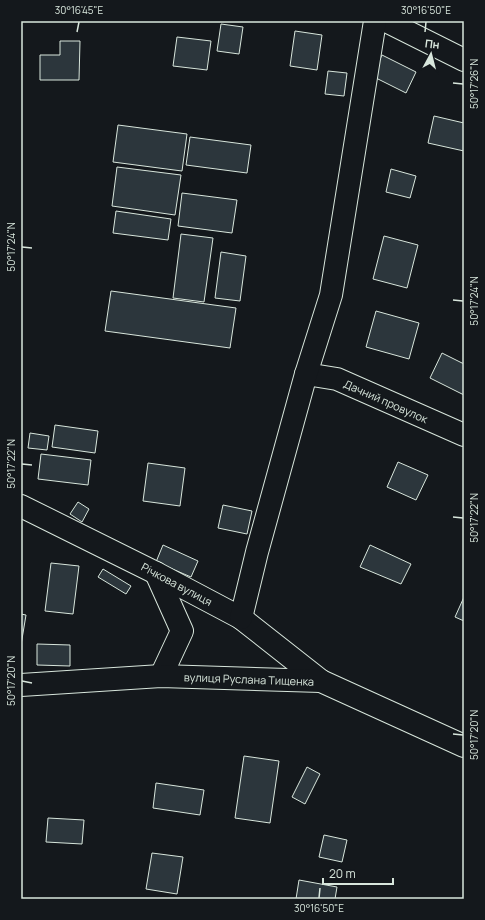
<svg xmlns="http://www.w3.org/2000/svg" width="485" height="920" viewBox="0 0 485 920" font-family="Manrope,sans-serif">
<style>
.building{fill:#2c363c;stroke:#d8e6dc}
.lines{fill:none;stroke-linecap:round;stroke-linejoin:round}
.minor-casing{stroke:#d8e6dc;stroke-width:24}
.minor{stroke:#14181c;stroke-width:22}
.ticks{fill:none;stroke:#d8e6dc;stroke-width:1.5}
.labels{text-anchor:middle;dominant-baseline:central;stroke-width:3;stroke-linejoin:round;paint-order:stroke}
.street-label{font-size:11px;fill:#d8e6dc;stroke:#14181c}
.neatline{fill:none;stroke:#d8e6dc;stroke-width:1.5}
.ticks-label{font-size:10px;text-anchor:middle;fill:#d8e6dc}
</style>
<rect width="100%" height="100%" fill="#14181c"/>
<g class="building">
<polygon points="221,24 243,27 239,54 217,51"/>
<polygon points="295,31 322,35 317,70 290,66"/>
<polygon points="177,37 211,41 207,70 173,66"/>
<polygon points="60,41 80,41 79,80 40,80 40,55 60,55"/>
<polygon points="382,55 416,72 406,93 372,76"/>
<polygon points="328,71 347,73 344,96 325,94"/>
<polygon points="434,116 464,123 464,151 428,143"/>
<polygon points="118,125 187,134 182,171 113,162"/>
<polygon points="190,137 251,145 247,173 186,165"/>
<polygon points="117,167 181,175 175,215 112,206"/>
<polygon points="391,169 416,176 410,198 386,192"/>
<polygon points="182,193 237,200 232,233 178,226"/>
<polygon points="116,211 171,219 168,240 113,233"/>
<polygon points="181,234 213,238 204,302 173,298"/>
<polygon points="384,236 418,245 407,288 373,279"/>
<polygon points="221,252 246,256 240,301 215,298"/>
<polygon points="111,291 236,308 230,348 105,331"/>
<polygon points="376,311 419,323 409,359 366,347"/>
<polygon points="442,353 464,364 464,395 430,378"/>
<polygon points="55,425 98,431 95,453 52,447"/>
<polygon points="30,433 49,436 47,450 28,448"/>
<polygon points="41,454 91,460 88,485 38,479"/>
<polygon points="398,462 428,475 416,500 387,487"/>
<polygon points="148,463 185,468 180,506 143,501"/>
<polygon points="78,502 89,509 82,522 70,514"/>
<polygon points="223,505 252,511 247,534 218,528"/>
<polygon points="163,545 198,561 191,577 156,562"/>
<polygon points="370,545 411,564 401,584 360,567"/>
<polygon points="51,563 79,566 73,614 45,611"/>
<polygon points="103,569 131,586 126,594 98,577"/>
<polygon points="464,597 464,621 455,617"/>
<polygon points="21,614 26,615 21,645"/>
<polygon points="37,644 70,645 70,666 37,665"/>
<polygon points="244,756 279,761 270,823 235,818"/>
<polygon points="307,767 320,774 305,804 292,797"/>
<polygon points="156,783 204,790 200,815 153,808"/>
<polygon points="48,818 84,820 82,844 46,842"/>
<polygon points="324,835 347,840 342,862 319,857"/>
<polygon points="152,853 183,857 177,894 146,889"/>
<polygon points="299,880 337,887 335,899 296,899"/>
</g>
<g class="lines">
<defs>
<g id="minor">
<polyline points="386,21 464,60"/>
<polyline points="306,374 337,379 464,435"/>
<polyline points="21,506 156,573 241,618 321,681"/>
<polyline points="156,573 182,631 161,676"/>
<polyline points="241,618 257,552 306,374 331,295 375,21"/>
<polyline points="21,685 161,676 321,681 464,746"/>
</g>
</defs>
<use href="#minor" class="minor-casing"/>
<use href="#minor" class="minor"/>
</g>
<path class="ticks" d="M77 32 79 22M425 32 426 22M453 83 463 84M22 247 32 248M453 300 463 301M22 464 32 465M453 517 463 518M22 681 32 683M453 734 463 735M319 898 320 888"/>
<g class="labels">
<g class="street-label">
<text transform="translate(386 401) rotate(24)">Дачний провулок</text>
<text transform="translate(177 584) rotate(28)">Річкова вулиця</text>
<text transform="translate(249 679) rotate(2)">вулиця Руслана Тищенка</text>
</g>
</g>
<rect width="485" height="920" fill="none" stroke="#14181c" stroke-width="44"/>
<g transform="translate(431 54) rotate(7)" stroke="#14181c" stroke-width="3" paint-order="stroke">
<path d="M0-3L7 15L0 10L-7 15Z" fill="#d8e6dc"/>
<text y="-6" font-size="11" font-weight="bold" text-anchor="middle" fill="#d8e6dc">Пн</text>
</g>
<path d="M323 878v6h70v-6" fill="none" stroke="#d8e6dc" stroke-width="2"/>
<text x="329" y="878" font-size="12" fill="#d8e6dc" stroke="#14181c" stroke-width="3" paint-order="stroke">20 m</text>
<rect x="22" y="22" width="441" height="876" class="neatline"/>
<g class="ticks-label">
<text x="79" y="14">30°16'45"E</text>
<text x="426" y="14">30°16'50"E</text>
<text transform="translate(474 84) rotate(-90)" y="4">50°17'26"N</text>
<text transform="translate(11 247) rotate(-90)" y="4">50°17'24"N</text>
<text transform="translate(474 301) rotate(-90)" y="4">50°17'24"N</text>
<text transform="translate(11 464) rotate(-90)" y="4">50°17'22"N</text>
<text transform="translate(474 518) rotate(-90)" y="4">50°17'22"N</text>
<text transform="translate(11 681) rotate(-90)" y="4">50°17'20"N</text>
<text transform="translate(474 735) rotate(-90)" y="4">50°17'20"N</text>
<text x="319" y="912">30°16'50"E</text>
</g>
</svg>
